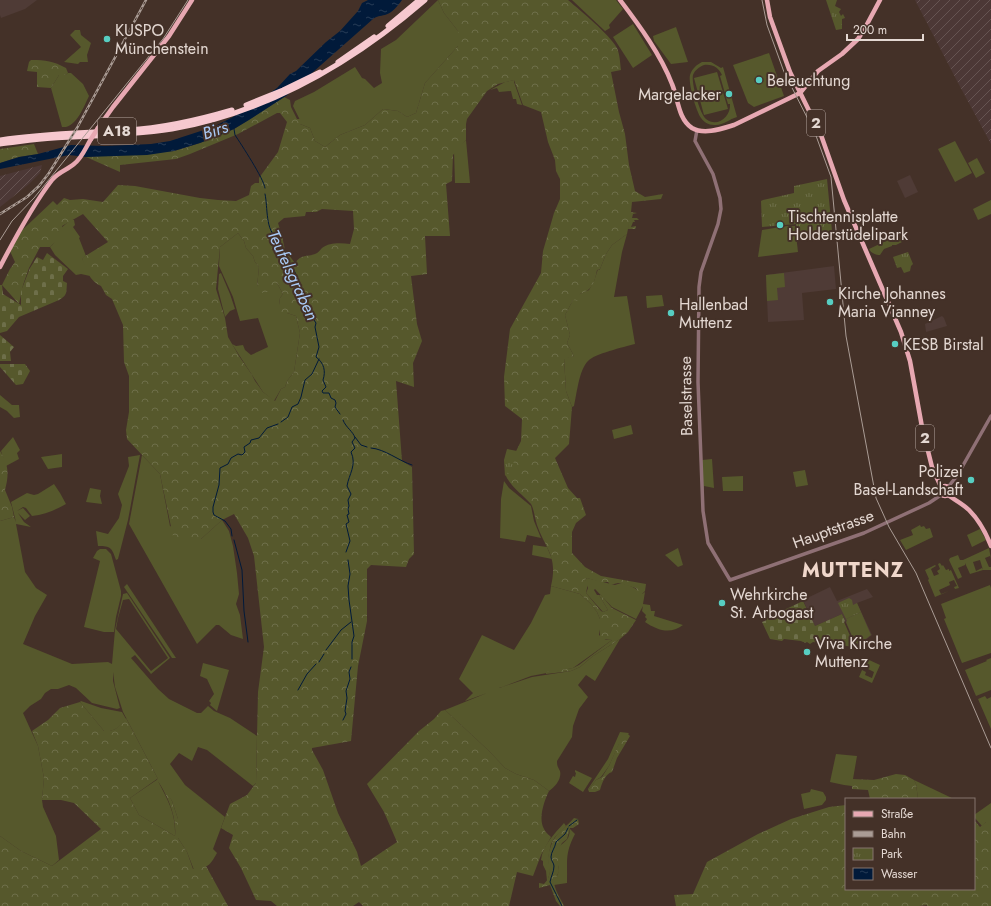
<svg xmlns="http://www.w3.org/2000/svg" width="991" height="906" viewBox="0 0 991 906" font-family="Jost,sans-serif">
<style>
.industrial{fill:url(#industrial-furrows)}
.education{fill:#4f3b36}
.green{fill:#56582c;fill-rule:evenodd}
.forest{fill:url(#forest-crowns);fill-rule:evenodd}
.cemetery{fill:url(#cemetery-stones)}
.park{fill:url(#park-tufts)}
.water{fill:url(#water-ripples)}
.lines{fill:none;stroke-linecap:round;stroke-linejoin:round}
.stream{stroke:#011a3a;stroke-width:1}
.minor{stroke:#8f7075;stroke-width:3.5}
.major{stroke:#e7a8b2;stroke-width:4.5}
.highway{stroke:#f6c8cf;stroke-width:5}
.tram{stroke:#aa9c95;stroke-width:1}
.rail-casing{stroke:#aa9c95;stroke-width:2.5}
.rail{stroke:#443128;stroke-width:1;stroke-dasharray:3;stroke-linecap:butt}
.major-bridge{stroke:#e7a8b2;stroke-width:4.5}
.poi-dot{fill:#57cec2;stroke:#443128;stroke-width:1.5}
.labels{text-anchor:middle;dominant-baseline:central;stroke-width:4;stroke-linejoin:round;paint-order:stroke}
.shield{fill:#443128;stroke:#b4a69f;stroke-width:1}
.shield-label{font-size:15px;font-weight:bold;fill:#e4d8d2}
.poi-label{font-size:16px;fill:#e4d8d2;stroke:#443128;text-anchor:start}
.street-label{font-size:16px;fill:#e4d8d2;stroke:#443128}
.water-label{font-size:17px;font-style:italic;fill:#a9caf6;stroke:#443128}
.district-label{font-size:20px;font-weight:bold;letter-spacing:1px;fill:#f0d7cb;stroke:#443128}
</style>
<defs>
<pattern id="industrial-furrows" width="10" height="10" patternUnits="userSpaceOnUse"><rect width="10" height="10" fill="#4c3836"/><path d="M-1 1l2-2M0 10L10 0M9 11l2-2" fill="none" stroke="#665452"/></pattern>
<pattern id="forest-crowns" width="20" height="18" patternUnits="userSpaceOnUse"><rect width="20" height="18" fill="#56582c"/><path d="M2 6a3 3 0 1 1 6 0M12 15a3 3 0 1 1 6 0" fill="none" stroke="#6e6f4a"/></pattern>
<pattern id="cemetery-stones" width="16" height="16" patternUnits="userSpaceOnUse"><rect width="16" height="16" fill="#56582c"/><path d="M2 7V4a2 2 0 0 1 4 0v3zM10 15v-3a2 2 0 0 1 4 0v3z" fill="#6e6f4a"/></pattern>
<pattern id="park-tufts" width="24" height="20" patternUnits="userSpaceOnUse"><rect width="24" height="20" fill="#56582c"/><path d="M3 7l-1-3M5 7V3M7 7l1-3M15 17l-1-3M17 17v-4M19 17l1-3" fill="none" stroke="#6e6f4a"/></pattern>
<pattern id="water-ripples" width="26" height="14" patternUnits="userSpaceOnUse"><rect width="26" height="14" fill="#011a3a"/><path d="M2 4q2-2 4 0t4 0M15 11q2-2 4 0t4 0" fill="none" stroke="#263b56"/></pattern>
</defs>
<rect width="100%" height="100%" fill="#443128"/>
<g class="industrial">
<polygon points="915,0 991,0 991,144 957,81"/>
<polygon points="42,165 40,173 29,184 0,207 0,176"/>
</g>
<g class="education">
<polygon points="0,0 37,0 25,9 1,18 0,15"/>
<polygon points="910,175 918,192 905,198 897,181"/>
<polygon points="834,266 836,289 802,293 804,320 768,322 766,275"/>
<polygon points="942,316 944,318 947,326 926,332 925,324"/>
<polygon points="830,587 837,601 867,589 873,597 857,603 872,635 858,646 855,643 842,614 815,626 803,600"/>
</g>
<g class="green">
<polygon points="438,0 444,13 458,31 458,46 425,83 416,113 407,117 398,111 383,109 365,125 340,135 325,147 315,141 310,128 300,124 300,120 293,106 295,101 314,92 355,67 362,78 365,79 374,88 382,83 380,73 381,49 396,40"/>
<polygon points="572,0 616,0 623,9 609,25 610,28 605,31"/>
<polygon points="633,24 652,55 633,68 613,37"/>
<polygon points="676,27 688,62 671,64 654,41 653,36"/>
<polygon points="75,30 80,30 81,35 91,43 87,55 88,62 80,62 78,64 64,62 81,47 70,35"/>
<polygon points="769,53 784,96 754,107 748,103 733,65"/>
<path d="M702 62H711L721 68 723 67 737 117C729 119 723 126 714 125 708 125 704 122 701 118 696 111 688 83 690 75 692 69 696 65 702 62ZM704 65C713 64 719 68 722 75L720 76 728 104H730C731 117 717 128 706 119 700 114 691 83 693 75 695 70 699 67 704 65Z"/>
<polygon points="717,72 728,109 704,115 694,78"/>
<path d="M68 73H71L83 84 89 96C84 106 76 129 62 127L51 88 59 75H65Z"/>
<polygon points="514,80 514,82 522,105 517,104 516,99 513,99 511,91 499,92 497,88 490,90 505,82"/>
<polygon points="466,140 470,183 455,183 454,152"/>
<polygon points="955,141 972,173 955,182 938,149"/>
<polygon points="977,158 985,173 976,178 968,163"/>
<polygon points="991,200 991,214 978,220 973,209"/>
<path d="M71 220H74L75 225 73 227 80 237 79 238 86 256 82 258 90 276 81 274 76 275 55 255 50 247C57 241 55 239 58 232 61 227 66 224 71 220Z"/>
<polygon points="787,226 795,226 798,252 758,257 762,230"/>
<path d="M905 232 908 239 896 245H892V246L884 249 880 255C876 255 871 253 869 249Z"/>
<polygon points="238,233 244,241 246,248 253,256 255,262 259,267 257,287 277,283 283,294 280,298 279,305 287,313 296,316 300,333 294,372 287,381 285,387 281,389 274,401 263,392 232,344 236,346 243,345 245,350 251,355 268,347 258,318 240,321 233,297 219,266 220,247"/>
<path d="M627 234 622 252 614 297 627 296 635 344C624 347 594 354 588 361 579 370 577 393 574 406L572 407 566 391 564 358 574 356 567 343 570 335 565 315 573 300 580 294 589 290 594 281 598 269 599 270 600 269 606 254 612 245Z"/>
<polygon points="221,273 230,294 235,309 230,311 225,317 218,289 219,274"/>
<polygon points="784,273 785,287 777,288 778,300 767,301 766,275"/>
<polygon points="662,295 664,306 647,308 646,296"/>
<polygon points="0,395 12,405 19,405 20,417 14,418 7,411 0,407"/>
<polygon points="631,425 633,434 614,439 612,430"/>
<polygon points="13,437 20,450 17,453 19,459 6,466 1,451"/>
<polygon points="62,454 62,467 48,469 41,457"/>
<path d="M140 455 128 520 118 559 116 560C112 548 111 546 98 546L96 531 108 534 119 518 122 505 118 494 129 466 128 457Z"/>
<polygon points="142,455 160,474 170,526 201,539 222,520 229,531 233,546 237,573 239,594 236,604 240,615 243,639 231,635 219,625 216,625 197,644 129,524"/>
<polygon points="712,459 714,488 704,486 704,492 703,492 702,460"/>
<polygon points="805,470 808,485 796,487 793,472"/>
<polygon points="743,476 743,491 723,491 722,477"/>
<polygon points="504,481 509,488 531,506 534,521 541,538 527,535 525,542 500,538 501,499"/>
<path d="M54 484 60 493 66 504C55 510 44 515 32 516L26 508 23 507 17 511 23 508 30 516 25 520 18 513 24 522 31 527 16 524 25 572 36 588 47 595 35 616 23 644 72 664 108 662 112 664 115 630 123 594 127 593 170 658 151 674 135 655 131 658 158 689 169 699 197 713H201L208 706 214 711 230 718 257 736 256 783 253 786 207 750 198 747 192 761 179 753 170 764 185 785 225 817 213 849 217 853C209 867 209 866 194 870L187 852 178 838V819L172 801 158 781C168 801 176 813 175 836L139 815 130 798 158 779 123 712 115 687 113 672V681L120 708 117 709 92 703 76 688 69 685 58 689H51L45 693 41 699 30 706 23 713 38 746 44 778 42 800 43 807 56 836 59 860 52 866 21 851 0 836V521L14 517 16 522 11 502 27 493 34 495 38 494ZM129 599 168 658 151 671 116 629 118 618 123 600Z"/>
<polygon points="90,488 101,490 100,496 102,504 86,502"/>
<polygon points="920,525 921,527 924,526 926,529 930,528 933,537 906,550 900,540 913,535 911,530"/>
<polygon points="980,529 986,540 972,547 967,535"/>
<polygon points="533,545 547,547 552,559 532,555"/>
<polygon points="678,548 683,565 678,567 665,555"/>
<polygon points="989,548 991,559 990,556 985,558 989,567 991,567 991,570 983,570 980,560 973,562 976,571 982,568 983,570 970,574 965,563 965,565 958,568 962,577 958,579 949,560 950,558 958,555 960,560 963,560"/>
<polygon points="100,549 106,549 111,554 121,591 121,596 116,617 114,632 104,632 84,627 100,561 93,558 97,551"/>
<polygon points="940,563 942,566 943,565 946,570 949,569 949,571 951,570 959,588 955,589 954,587 957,586 954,580 949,582 950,585 939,590 941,594 949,591 935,597 928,580 929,579 925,570 935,565 936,566 931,569 934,576 939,574 937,571 940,569 938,564"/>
<path d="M587 578 615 585C624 581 636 588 642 594L645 592 643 604 650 605 651 611H655L654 616 683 625C670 635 657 630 645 622L647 619 645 617 646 615 642 611 643 606 636 619 612 607 595 589 594 590 597 595H599L608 610 603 612 586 593 588 588 585 580Z"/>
<polygon points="127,584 176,658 172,658 124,587"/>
<polygon points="990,585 991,588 991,653 962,663 944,619 946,618 941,604"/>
<path d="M551 586 580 594 591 604 597 612 600 619 601 624 599 635 606 640H612L573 668 531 676 499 688 532 677 571 671 580 667 593 656 620 639 595 681 586 675 578 685 588 697 579 709 573 726 572 737 557 761C557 766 558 767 560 771 562 779 555 787 549 791L534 780 516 774 505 768 489 751 445 710 487 693 465 701 473 693 459 679 482 635 514 650 531 623 545 595 550 594Z"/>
<polygon points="861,612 871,635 858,645 857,643 855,643 846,622 847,621 846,619"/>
<polygon points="991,658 991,690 976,696 965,670 987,661 986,660"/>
<polygon points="867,659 880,665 872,683 859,677 862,670 866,672 865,675 872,678 874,672 864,667"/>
<polygon points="203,663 229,670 217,711 210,705 211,703 209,701 214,694 207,679 200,676"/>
<polygon points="985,696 987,699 991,697 991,729 978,699"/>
<path d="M81 701 101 708 122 712 126 719C119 727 115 732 104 731L80 702Z"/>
<polygon points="620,732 629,733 619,744 609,766 601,777 596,780 589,789 589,792 588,789 608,759"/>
<polygon points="836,754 857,756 853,779 852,779 852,786 844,785 830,782"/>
<polygon points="575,770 592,778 583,792 569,783 573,776 575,777 576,773 575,772"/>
<polygon points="914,780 954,799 918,799 916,784"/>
<polygon points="811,789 823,792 826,797 826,800 822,805 804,809 801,794 810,792"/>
<polygon points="991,803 991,822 986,822 982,826 974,817 974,815"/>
<path d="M564 823 566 826 555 837 551 844 548 858 550 871 548 880 547 881 546 871 543 865V861L541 860C542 846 555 833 564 823Z"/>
<path d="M570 829 575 834C564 855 568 862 567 883L554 885V880C564 870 554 861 557 850 559 844 568 842 569 835 570 833 569 831 570 829Z"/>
</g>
<g class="forest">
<path d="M438 0H568C582 12 608 33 617 48 620 55 620 63 621 70L611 72 619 112 625 134 629 165 635 191 645 197 663 194 661 199 632 202 631 212 637 213 633 214 632 218H637L639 220H634L635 222H633L631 227 636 226V227L635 229H628L630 218 627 234 612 245 606 254 600 269 597 270C595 281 592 291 580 294L579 301 573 300 565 315 570 335 567 343 574 356 564 359 566 391 572 407 569 444 555 458 568 488 577 498H580L586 515 576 523 572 532V553L585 567 601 576 646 584 645 591 642 594H639L636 588 618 583 610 585 608 582H600L587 578 585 580 588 583 586 593 601 611 603 612 608 610 599 595H601L612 608 636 620 628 632 620 639 593 656 580 667 571 671 546 674V672L573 668 579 665 612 640 600 639V619L597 612 591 604 580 594 551 586C558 556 546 550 537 525 535 519 534 509 531 504 522 494 510 486 505 474L521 441 522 419 505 406 504 377 510 329 541 273 543 251 554 213 560 199V179L556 171 555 160 548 142 541 112 523 105 514 80 498 84 487 91 467 119 466 124V140L453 155 452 181 446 184 450 236H425L427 274 411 276 417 324 422 341 413 363 414 387 396 381 402 461 412 467 414 554 409 559 406 567 371 565 367 569V621L358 666 351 741 312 748V750L323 770 338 813 357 852 361 866 397 842 384 812 367 784 419 731 434 719 441 711 445 710 489 751 505 768 516 774 534 780 549 791C544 801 538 819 544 829 545 832 549 835 551 837L541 855 533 876 517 872 509 906H363L359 902 353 906H277L271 901 256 900 241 868 229 848 233 835 221 828 230 804 247 795 256 783 258 692 264 647 254 556 248 538 234 514 222 520 201 539 174 541 160 474 127 439 126 430 129 412V376L124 362 123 325 112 299 106 295 101 286C90 282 85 268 82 258L108 242 83 214 62 226 63 229 58 232 59 238 50 247H40L29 268 23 285 19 304 2 285 10 269 15 262 9 249 17 235 53 201 57 205 64 198 70 200 83 199 103 202 118 185 135 186 200 198 218 200 236 201 249 195 251 186 255 183H259V178L278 152 287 122 280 113H277L238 134 190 154 176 159 120 165V172L86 157 174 151 200 143 234 129 284 97 290 100 291 107 297 119H300V124L310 128 315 141 325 147 340 135 365 125 383 109 398 111 407 117 416 113 425 83 458 46V31L444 13ZM322 209 353 211 354 229 350 244C341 243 330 242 322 248 320 250 318 253 315 254 307 257 301 254 295 263L285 250 282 236 278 223 284 218 305 216 306 212H316ZM238 233 244 241 246 248 253 256 255 262 259 267 257 287 261 293C270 292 273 291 277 283L283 294 280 298 279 305 271 308 273 313H287L296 316 300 333 294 372 287 381 285 387 281 389 275 401 263 392 255 381 252 375 239 356 228 337 225 318 216 289 220 247Z"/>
<path d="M31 60C46 60 53 61 66 68L68 73 65 75H59L51 88 37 87V72L27 71 29 62Z"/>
<polygon points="34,144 38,154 19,157 0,163 0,149"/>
<path d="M0 451C9 465 9 475 5 490L12 507 14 517 0 521Z"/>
<path d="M80 702 104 731C116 732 119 726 126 718L158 779 162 784 172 801 178 819V838L187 852 193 869 206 866 228 906H0V836L21 851 52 866 101 829 74 803 61 800H42L44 778 38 746 32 731 48 720 60 708ZM157 779C167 795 177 816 175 836L139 815 130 798Z"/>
<path d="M627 733 630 736 617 758 612 772C605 774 602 783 600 790L595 792H589V789L596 780 602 777 609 766 623 734Z"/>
<polygon points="896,774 905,775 914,780 916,784 918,799 870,799 868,790 852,789 852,779 874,780"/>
<polygon points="846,805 846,889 974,889 974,820 980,827 986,822 991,822 991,906 927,906 927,905 919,906 676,906 674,895 693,894 707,862 758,834 791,819 829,807"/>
<path d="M574 818 578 819 579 824 573 828H570L567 839 562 843 558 850V865L559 871 554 883C556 893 560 897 564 906H560L556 901 550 885 539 888V883L544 884C553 875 548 869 548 858 548 854 550 848 552 843 556 833 567 826 574 818Z"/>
</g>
<g class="cemetery">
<path d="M47 253 68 269 63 276V281L67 283C66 292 68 295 59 300L19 317 7 331 0 333V285H2L3 294 21 305V291L30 268 37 257 43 260Z"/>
<polygon points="0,335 14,347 10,352 11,361 0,361"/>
<polygon points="0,364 25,364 30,371 23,384 16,385 0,367"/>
<polygon points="803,601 815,626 842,614 845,621 844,622 855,647 813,642 810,644 807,642 805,643 804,642 803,642 801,641 784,639 782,641 770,639 762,622 767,620 767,618"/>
</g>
<g class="park">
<polygon points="826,0 837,0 835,6 841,9 839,12 841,16 843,14 845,18 842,19 842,29 836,30"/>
<polygon points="827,179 832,231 799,236 796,224 762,227 761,201 763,200 794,193 794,186"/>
<polygon points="908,252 913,264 911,266 910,271 904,273 901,267 897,268 893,257"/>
<polygon points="507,449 517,451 512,468 505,476 504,460"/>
<polygon points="849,598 852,600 853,605 857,603 861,612 846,619 838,603"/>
</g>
<path class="water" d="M368 0H402C398 6 392 13 385 15 380 16 377 16 373 19L286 96 249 120 234 129 218 136 200 143 174 151 147 155 86 157 69 155 0 169V163L19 157 38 154 71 145 105 146 151 144 170 141 213 127 231 118 250 107 277 88 290 74 296 71 326 42 340 31 358 11 362 3Z"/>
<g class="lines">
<g class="stream">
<path d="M234 129 235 135C241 144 264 179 265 188"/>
<path d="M265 194C268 207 265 232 278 238L280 252 294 270 304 296 302 299 307 303 308 309 311 312 312 317 316 323 315 327 319 347 316 357C324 363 326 371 323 380L326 387 322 391 323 393H329L331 398 335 400 336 403 335 407 340 414"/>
<polyline points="804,217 809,216"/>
<path d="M343 420C346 428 353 431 355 438L352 442 355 448 351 452C357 465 349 474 347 486L351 494 348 500 349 506 348 509 349 514 347 515 349 522 346 524 350 541 346 552"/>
<polyline points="281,422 288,417 292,407 298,404 301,397 305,380 312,374 319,359"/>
<polyline points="355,437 361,445 367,447"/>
<path d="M371 448C385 449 399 461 412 465"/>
<polyline points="232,536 231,529 225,521 214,515 213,512 213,507 219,485 220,468 228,464 231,458 238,454 242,455 245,452 244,447 250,443 251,440 259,438 267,428 278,424"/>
<polyline points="234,540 242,570 244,611 248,642"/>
<polyline points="348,560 350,574 348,586 349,600 354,636 352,642 352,659"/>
<polyline points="326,650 341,630 351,622"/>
<polyline points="319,662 324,654"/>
<polyline points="298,690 307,674 316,664"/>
<polyline points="343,720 346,714 345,711 347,698 346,691 350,679 349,672 351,667"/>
<polyline points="569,826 577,820"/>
<path d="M562 906 550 882C551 876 554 872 554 866 554 863 551 861 551 857 551 852 555 848 556 842L565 834 568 828"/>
</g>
<g class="minor">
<polyline points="697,130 695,141 713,174 720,198 721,209 718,224 701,272 699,287 698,382 703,511 708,543 730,580 864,533 929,503 941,495"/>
<polyline points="948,487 957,476 991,416"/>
</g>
<g class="major">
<path d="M620 0C639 25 661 55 672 84 678 98 678 119 692 128 704 135 721 129 734 125L800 93 818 71 842 54 858 39 865 28 880 0"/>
<polyline points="767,0 770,17 790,72 821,135 844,200 901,332 910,361 922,427 932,467 941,487"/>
<polyline points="98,128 113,107 169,36 192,0"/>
<path d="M0 267C15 238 32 206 52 180 58 172 67 170 74 164 82 158 86 147 91 139"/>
<circle cx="945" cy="491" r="5"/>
<path d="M948 495C955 500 963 504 969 510 979 520 986 533 991 546"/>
</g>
<g class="highway">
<polyline points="388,26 419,0"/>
<polyline points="338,62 374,37"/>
<polyline points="246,105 283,90 320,72"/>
<path d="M0 140C42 133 85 133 128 130 163 128 198 120 232 110"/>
<path d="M0 144C18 142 36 139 54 138 94 136 133 135 172 129 268 112 352 63 425 0"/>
</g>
<g class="tram">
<polyline points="762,0 767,25 784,72 815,133 831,177 846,336 876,498 889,527 916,573 991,748"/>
<polyline points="0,240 12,221 34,198 163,39 188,0"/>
</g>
<defs>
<polyline id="rail" points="0,214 27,197 39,186 49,173 77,128 146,0"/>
</defs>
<use href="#rail" class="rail-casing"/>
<use href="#rail" class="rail"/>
<polyline class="major-bridge" points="91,139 98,128"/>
</g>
<g class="poi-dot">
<circle cx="107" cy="39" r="4"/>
<circle cx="759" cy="80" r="4"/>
<circle cx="729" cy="94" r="4"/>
<circle cx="780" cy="225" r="4"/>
<circle cx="830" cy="302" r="4"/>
<circle cx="671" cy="313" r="4"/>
<circle cx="895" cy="344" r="4"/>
<circle cx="971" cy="480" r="4"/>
<circle cx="722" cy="603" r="4"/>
<circle cx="807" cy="652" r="4"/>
</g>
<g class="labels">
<g class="shield">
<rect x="807" y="110" width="18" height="26" rx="3"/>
<rect x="98" y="118" width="38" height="26" rx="3"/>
<rect x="916" y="425" width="18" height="26" rx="3"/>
</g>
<g class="shield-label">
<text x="816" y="123">2</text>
<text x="117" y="131">A18</text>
<text x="925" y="438">2</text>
</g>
<g class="poi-label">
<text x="115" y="30">KUSPO<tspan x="115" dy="18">Münchenstein</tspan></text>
<text x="767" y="80">Beleuchtung</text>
<text x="721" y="94" text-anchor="end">Margelacker</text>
<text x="788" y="216">Tischtennisplatte<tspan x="788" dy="18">Holderstüdelipark</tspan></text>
<text x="838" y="293">Kirche Johannes<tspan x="838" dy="18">Maria Vianney</tspan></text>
<text x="679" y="304">Hallenbad<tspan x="679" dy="18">Muttenz</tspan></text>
<text x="903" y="344">KESB Birstal</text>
<text x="963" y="471" text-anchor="end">Polizei<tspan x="963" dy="18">Basel-Landschaft</tspan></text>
<text x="730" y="594">Wehrkirche<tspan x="730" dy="18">St. Arbogast</tspan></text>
<text x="815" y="643">Viva Kirche<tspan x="815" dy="18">Muttenz</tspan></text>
</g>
<g class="street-label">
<text transform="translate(686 396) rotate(-91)">Baselstrasse</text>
<text transform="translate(833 529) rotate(-20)">Hauptstrasse</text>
</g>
<g class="water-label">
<text transform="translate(215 130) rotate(-19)">Birs</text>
<text transform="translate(293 275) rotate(65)">Teufelsgraben</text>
</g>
<g class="district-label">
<text x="853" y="570">MUTTENZ</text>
</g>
</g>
<rect x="845" y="798" width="130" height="92" fill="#443128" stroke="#84746c"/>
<rect x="853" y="811" width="20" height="6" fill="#e7a8b2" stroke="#84746c"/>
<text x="881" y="818" font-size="12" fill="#e4d8d2">Straße</text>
<rect x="853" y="831" width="20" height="6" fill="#aa9c95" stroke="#84746c"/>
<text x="881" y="838" font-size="12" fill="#e4d8d2">Bahn</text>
<rect x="853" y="848" width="20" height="12" fill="url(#park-tufts)" stroke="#84746c"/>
<text x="881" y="858" font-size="12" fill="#e4d8d2">Park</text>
<rect x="853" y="868" width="20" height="12" fill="url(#water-ripples)" stroke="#84746c"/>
<text x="881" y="878" font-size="12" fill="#e4d8d2">Wasser</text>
<path d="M847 34v6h76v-6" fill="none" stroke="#e4d8d2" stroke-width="2"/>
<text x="853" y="34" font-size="12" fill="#e4d8d2" stroke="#443128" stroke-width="3" paint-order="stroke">200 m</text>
</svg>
